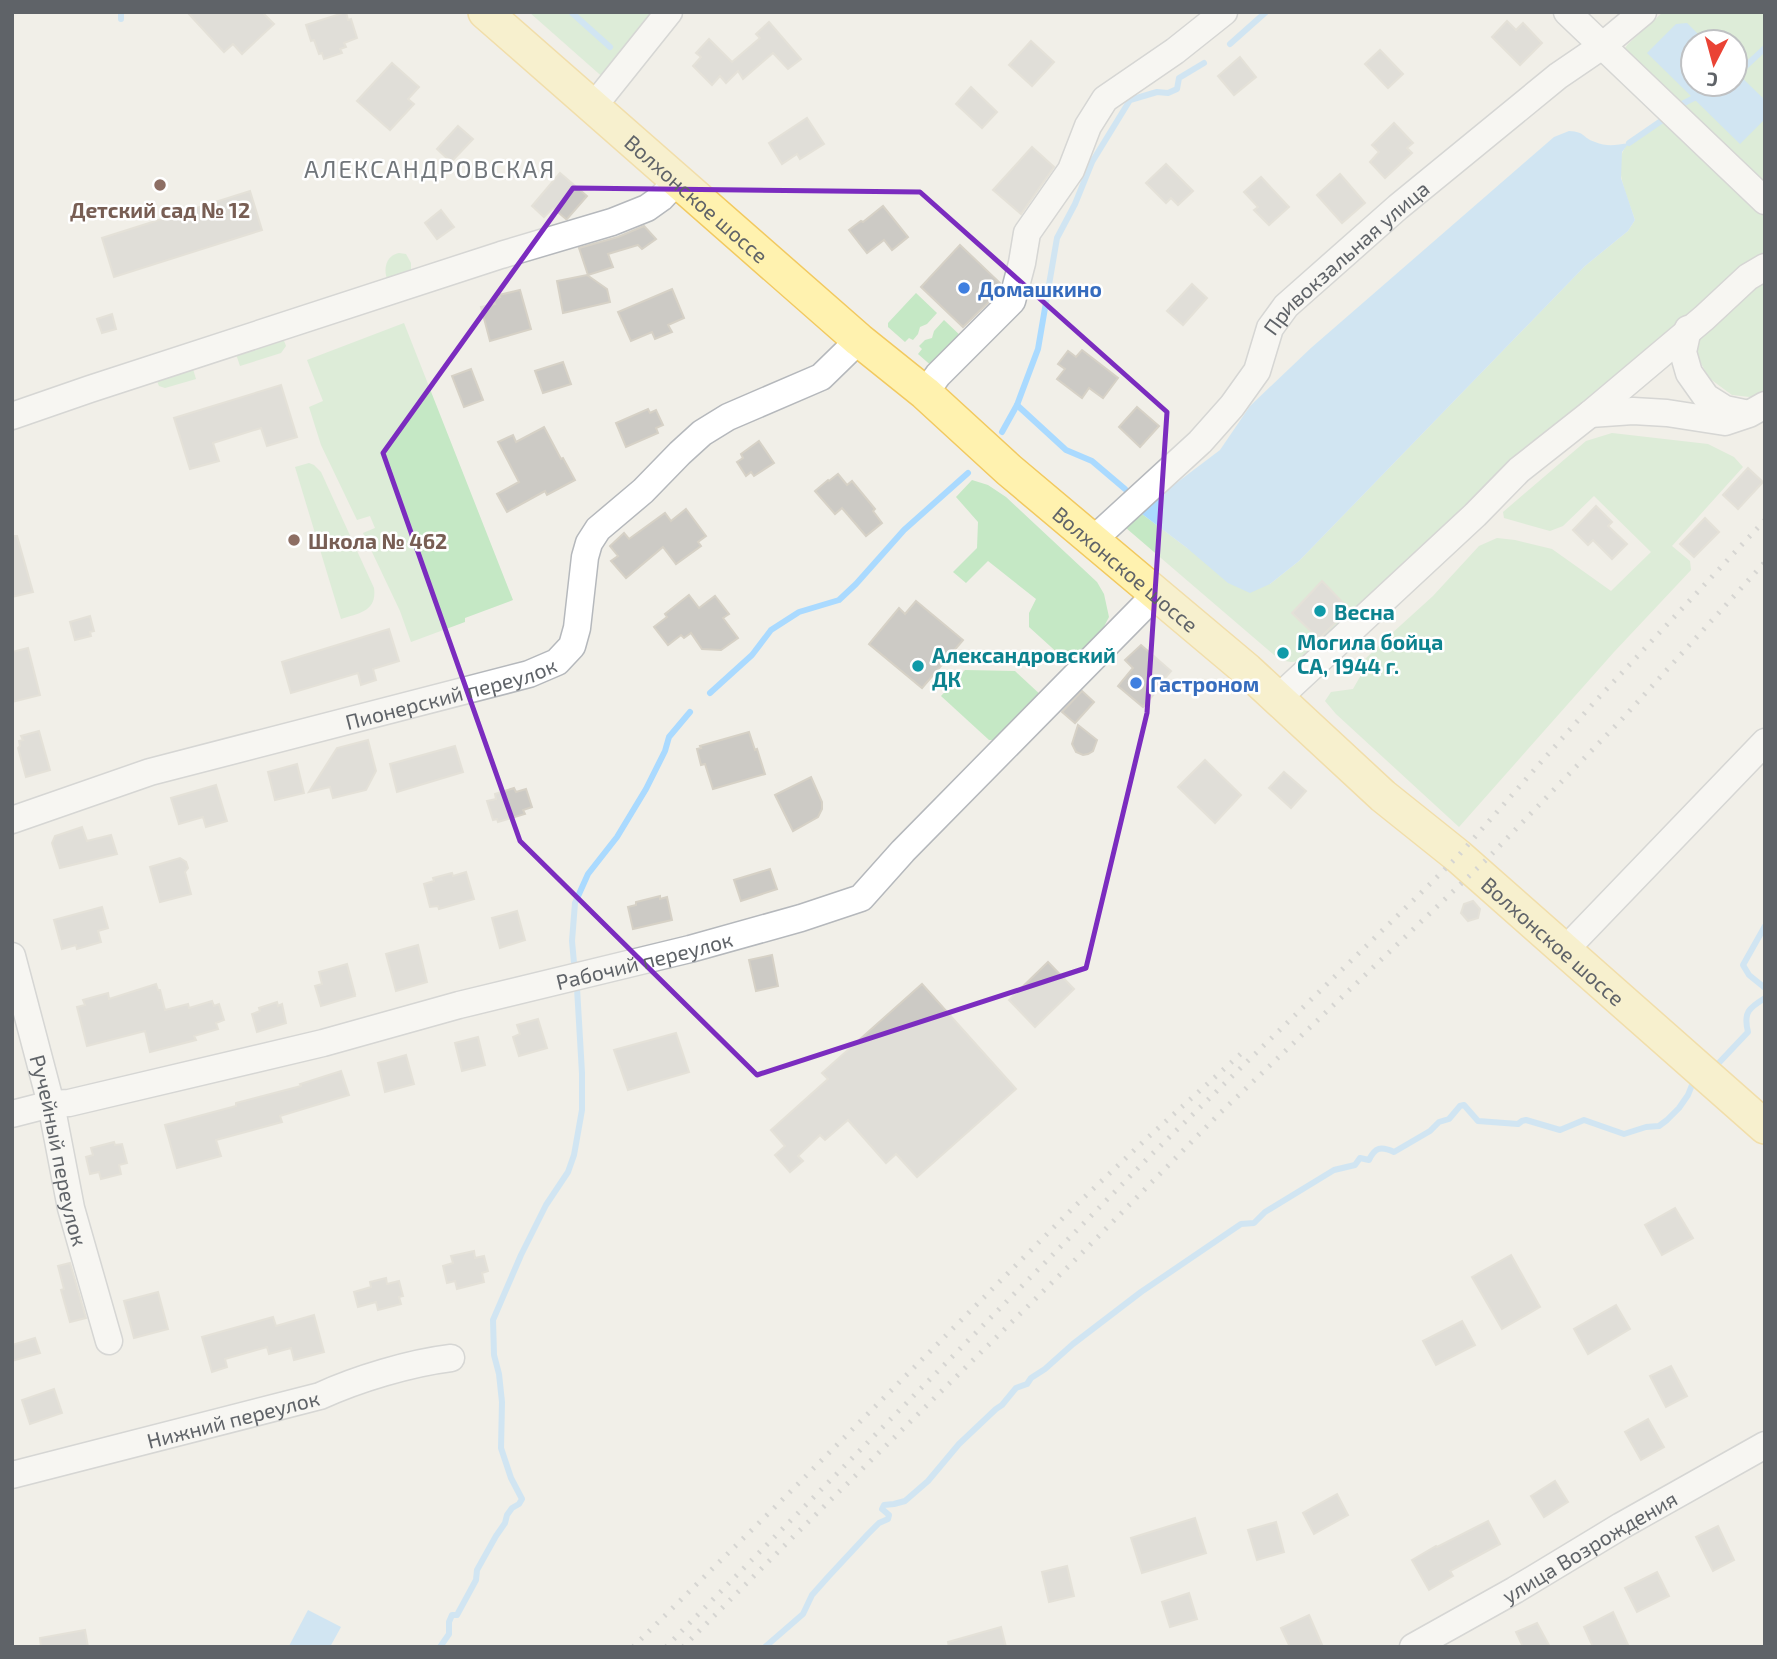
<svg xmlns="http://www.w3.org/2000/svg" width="1777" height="1659" viewBox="0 0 1777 1659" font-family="'Exo 2',sans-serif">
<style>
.green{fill:#c5e8c5;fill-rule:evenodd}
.water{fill:#aadaff}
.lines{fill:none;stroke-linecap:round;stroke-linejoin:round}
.stream{stroke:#aadaff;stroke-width:6}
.building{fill:#cccac5;stroke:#d6d1c6;stroke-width:2}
.minor-casing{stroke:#b5b8bc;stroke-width:29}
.major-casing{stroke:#f2c960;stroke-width:36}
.minor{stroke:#fff;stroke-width:26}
.major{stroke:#fff2af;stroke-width:33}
.rail{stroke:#b6b7b8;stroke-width:5;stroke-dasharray:2 9;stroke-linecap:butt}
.marked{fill:none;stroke:#7b2cbf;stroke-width:5;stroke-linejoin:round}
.education-dot{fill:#8d6e63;stroke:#fff;stroke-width:2.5}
.shop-dot{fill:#3f7fe0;stroke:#fff;stroke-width:2.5}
.culture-dot{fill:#0f9aa8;stroke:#fff;stroke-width:2.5}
.labels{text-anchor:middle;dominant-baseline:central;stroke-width:5;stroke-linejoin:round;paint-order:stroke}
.street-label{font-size:21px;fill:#5f6368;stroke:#fff}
.education-label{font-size:21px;font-weight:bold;fill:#785e54;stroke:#fff}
.shop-label{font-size:21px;font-weight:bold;fill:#366cbe;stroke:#fff;text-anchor:start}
.culture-label{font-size:21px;font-weight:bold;fill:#0d838f;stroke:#fff;text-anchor:start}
.quarter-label{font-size:24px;letter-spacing:2px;fill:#70757a;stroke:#fff}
</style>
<rect width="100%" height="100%" fill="#f1efe8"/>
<g class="green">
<polygon points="529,12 661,12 606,80"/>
<path d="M1663 12H1765V189L1622 52 1628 44ZM1693 42H1735V84H1693Z"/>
<path d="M1664 119 1765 211V258L1302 661 1291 662 1280 660 1126 528 1142 514 1187 548 1270 584 1299 561 1585 266 1628 231 1635 220C1629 199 1610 165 1627 145 1636 134 1652 127 1664 119Z"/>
<path d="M399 253 406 254 411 263V271L388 282C383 270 385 256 399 253Z"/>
<polygon points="1765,281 1765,391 1750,397 1732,395 1709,378 1697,356 1699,340 1744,292"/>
<polygon points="916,293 937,313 927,324 920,327 918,334 913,340 909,338 905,342 888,327 888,323"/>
<polygon points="944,320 964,339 934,368 918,354 922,349 919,346 925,340 932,338 934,331"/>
<polygon points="404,323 513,600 465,618 465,622 411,642 400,611 363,533 375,528 370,516 357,520 321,445 309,407 323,401 307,360"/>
<polygon points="283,338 286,346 281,353 240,366 235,351"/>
<polygon points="193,369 196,379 165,388 159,386 157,381"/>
<polygon points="1612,433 1708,444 1734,457 1743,467 1672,546 1690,561 1691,570 1614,652 1459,827 1336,714 1325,701 1331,692 1353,689 1361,675 1363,661 1390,635 1433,596 1479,546 1497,538 1515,540 1552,549 1611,591 1651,552 1594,496 1563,526 1550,531 1504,518 1503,512 1586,441"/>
<path d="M309 463 314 465 321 472 374 588C377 611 360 613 341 619L295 467Z"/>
<polygon points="972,480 988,485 1006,497 1097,582 1104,594 1109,617 1098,638 1072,666 1029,627 1029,613 1036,599 988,561 966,583 953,572 977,548 978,522 956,497"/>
<polygon points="965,670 1015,671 1043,697 1000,740 989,740 941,696"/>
</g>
<g class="water">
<polygon points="1687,23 1706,42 1693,42 1693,84 1735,84 1735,71 1765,100 1765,119 1740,144 1647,53 1676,24"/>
<path d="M1569 131C1586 132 1581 137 1595 142 1607 147 1616 145 1629 143L1622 152 1621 178 1635 220 1628 231 1585 266 1299 561 1270 584 1250 593 1228 583 1187 548 1142 514 1143 509 1146 506 1220 450 1250 406 1311 348 1554 137Z"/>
<polygon points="308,1610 341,1627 330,1647 289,1646"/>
</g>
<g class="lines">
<g class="stream">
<polyline points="571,12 610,47"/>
<polyline points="121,19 121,12"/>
<polyline points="1230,44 1266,12"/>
<polyline points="1735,76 1765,48"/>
<polyline points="1684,103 1700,95"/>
<polyline points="1629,143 1664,119"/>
<polyline points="1017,405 1066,450 1092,461 1125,489"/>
<polyline points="1002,432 1017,405 1038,349 1057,238 1075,204 1092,162 1130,100 1157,92 1168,93 1177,89 1179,78 1204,63"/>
<polyline points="710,693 752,655 771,630 799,612 839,600 856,584 904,530 968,473"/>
<polyline points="1765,926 1743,965 1749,975 1765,988"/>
<polyline points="574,963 572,941 575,903 588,874 617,837 646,789 665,751 669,737 690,712"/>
<path d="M1714 1068 1748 1032C1743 1012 1749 1008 1765 998"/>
<polyline points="440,1647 449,1634 449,1622 452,1615 457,1615 476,1580 477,1570 496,1536 505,1523 507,1515 512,1508 519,1504 522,1499 511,1478 501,1448 502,1402 499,1374 494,1355 493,1320 521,1255 546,1205 568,1172 574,1155 582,1110 582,1073 577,988"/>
<path d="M765 1647 803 1614 812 1595 828 1577 868 1534 879 1523 888 1519 889 1515 882 1509 884 1505 894 1504 905 1501 928 1481 959 1444 996 1409 1002 1405 1016 1388 1027 1384 1031 1378 1045 1369 1073 1344 1141 1292 1241 1224 1254 1223 1265 1212 1334 1170 1355 1165 1360 1158 1369 1160C1375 1147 1381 1146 1394 1152L1430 1131 1439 1122 1449 1119 1460 1106 1464 1105 1478 1121 1518 1124 1522 1121 1526 1120 1560 1130 1584 1120 1624 1134 1646 1127 1659 1126 1667 1120 1679 1108 1688 1095 1692 1085 1697 1081"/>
</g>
</g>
<g class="building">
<polygon points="187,12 262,12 274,24 242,54 233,44 224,52"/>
<polygon points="346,12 348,20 351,19 357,38 344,43 346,47 340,49 342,53 324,59 322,53 319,54 314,40 311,41 306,25"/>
<polygon points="1507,21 1516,30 1523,23 1542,43 1520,65 1492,37"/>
<polygon points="769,22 801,59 788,69 773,53 743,79 738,71 726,83 720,76 712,85 693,66 701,57 696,53 709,39 732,62 760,38 756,34"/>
<polygon points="1031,41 1054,62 1032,86 1009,65"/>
<polygon points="1380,50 1403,74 1388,88 1365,64"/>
<polygon points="1240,57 1256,77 1234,95 1218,76"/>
<polygon points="392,63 419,87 408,99 414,104 390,130 357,101"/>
<polygon points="971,87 997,112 982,128 956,104"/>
<polygon points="807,118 824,144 800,159 797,154 782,164 769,143"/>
<polygon points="1394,123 1413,143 1407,148 1412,153 1385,178 1370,162 1379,152 1372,145"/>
<polygon points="458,126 473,139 451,162 437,149"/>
<polygon points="1032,147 1054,167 1021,214 993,190"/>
<polygon points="1166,164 1193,191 1178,205 1171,198 1166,203 1146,183"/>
<polygon points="560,173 587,196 567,219 566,219 553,208 544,217 532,206"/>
<polygon points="1340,174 1365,203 1342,223 1317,195"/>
<polygon points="1261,177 1289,207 1269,225 1254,210 1258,207 1244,192"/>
<polygon points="250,191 262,230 114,277 102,238"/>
<polygon points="883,206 908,237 892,250 884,240 867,253 849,230 861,221 863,222"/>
<polygon points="441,210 454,227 437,239 425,223"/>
<polygon points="644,226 656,239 642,249 638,245 608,254 613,267 588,275 579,248 618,237"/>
<polygon points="960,245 1000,283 998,293 963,327 921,287"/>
<polygon points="587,275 607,289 610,302 563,313 557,281"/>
<polygon points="1192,284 1207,298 1183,325 1167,311"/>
<polygon points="672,289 684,318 668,325 672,332 655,339 652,332 631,341 618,312"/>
<polygon points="520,290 531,329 490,341 481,307 495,304 493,299 500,297 499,295"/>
<polygon points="112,314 116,329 102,333 97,319"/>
<polygon points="1082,350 1118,378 1103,398 1089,388 1082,398 1057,379 1065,369 1058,364 1068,351 1076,357"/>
<polygon points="563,362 571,384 543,393 535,371"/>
<polygon points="471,369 483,400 464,407 452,376"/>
<polygon points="281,385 297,437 267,446 261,428 213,443 219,461 190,469 174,418"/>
<polygon points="1137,407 1159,426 1140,447 1119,427"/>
<polygon points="648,409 650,413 656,410 663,425 656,428 658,433 626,447 616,423"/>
<polygon points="544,427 561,459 563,458 575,480 547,495 545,491 507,512 497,494 519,482 498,442 513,435 516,442"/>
<polygon points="759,441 774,463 754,476 751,472 746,476 737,462 743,458 741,454"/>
<polygon points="1748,468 1763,482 1738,509 1723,495"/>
<polygon points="838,474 847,485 852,481 875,509 873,511 882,523 866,536 842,508 835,514 815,491 828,480 829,481"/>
<polygon points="1596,506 1612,522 1608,526 1627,544 1612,559 1593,540 1588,545 1573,530"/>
<polygon points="686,509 706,536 698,542 701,546 676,564 663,547 626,578 611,561 618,556 610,546 624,533 629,539 665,513 671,521"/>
<polygon points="1705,518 1719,532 1694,557 1680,544"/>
<polygon points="12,536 17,536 33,592 12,597"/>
<polygon points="1322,581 1349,609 1319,639 1292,613"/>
<polygon points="689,595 699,608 715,596 729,614 723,618 738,638 721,650 702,649 691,633 684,638 681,635 668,645 654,627 667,617 665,614"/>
<polygon points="916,601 963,640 922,688 869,644 899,608 905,614"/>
<polygon points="90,616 94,631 90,632 91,636 75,640 70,622"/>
<polygon points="389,629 399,661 373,669 376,680 361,685 358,673 291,693 282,662"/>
<polygon points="1141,645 1171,671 1152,693 1154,694 1143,707 1118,686 1133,668 1125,660"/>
<polygon points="28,648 40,695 12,702 12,652"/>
<polygon points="1082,691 1094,702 1075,723 1062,712"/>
<polygon points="1078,725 1097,740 1093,751 1088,754 1083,755 1076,752 1072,744"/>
<polygon points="39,731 50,770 26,777 18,748 20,746 19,741 23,740 21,736"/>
<polygon points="749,732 755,750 757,749 765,774 713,789 705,764 701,765 697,749 701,748 700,746"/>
<polygon points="368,740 376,771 366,790 333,798 330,787 309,792 337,748"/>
<polygon points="455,746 463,772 397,792 390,764"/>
<polygon points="1205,760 1241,795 1215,823 1178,787"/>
<polygon points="297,764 304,793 275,800 268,772"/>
<polygon points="1284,772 1306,791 1291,808 1269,788"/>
<polygon points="811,777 822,802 822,809 818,817 793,831 775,795"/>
<polygon points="216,785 227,821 206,827 203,817 179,824 171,798"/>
<polygon points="514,788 516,792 526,789 532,807 523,810 525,814 498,822 497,819 493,820 487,801 496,799 495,794"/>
<polygon points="82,827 87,841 111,835 117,854 60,868 52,843 55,836"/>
<polygon points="180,858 186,862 188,868 185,872 191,894 160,902 150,867"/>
<polygon points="770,869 777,889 741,901 734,880"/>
<polygon points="466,872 474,899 439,909 438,906 430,907 424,884 434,881 433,878 452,873 453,876"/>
<polygon points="660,896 660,899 667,897 672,920 633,929 628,907 636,905 636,902"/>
<polygon points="1473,901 1480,909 1478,918 1468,921 1461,913 1464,904"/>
<polygon points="102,907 108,928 98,931 101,942 77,949 76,945 62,949 54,920"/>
<polygon points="517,911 525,940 500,948 492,918"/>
<polygon points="418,945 427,982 396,991 386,954"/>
<polygon points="772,955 778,986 756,991 749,960"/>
<polygon points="1048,962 1074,989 1035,1027 1009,1000"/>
<polygon points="347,964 355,994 354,994 355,996 321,1006 315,986 322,984 319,972"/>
<polygon points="156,984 158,990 160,990 165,1010 188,1004 189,1008 212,1001 214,1006 219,1004 224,1020 216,1023 218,1029 194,1036 196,1040 150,1052 145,1031 87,1046 77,1007 85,1005 83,1000 108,993 109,999"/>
<polygon points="922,984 1016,1089 917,1177 896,1154 886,1163 848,1120 825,1140 820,1135 798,1156 803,1161 790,1172 775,1155 785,1146 771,1130 828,1079 822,1073"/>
<polygon points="277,1002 278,1006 282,1004 286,1023 257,1032 252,1014 260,1011 259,1008"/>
<polygon points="538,1019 547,1048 519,1056 513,1037 520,1034 517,1025"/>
<polygon points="676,1033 689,1072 628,1090 614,1050"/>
<polygon points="478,1037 485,1065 462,1071 455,1043"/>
<polygon points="406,1055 414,1084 385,1092 378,1063"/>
<polygon points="341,1071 349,1095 280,1116 282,1122 216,1140 221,1156 177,1168 165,1125 236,1106 236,1103 301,1086 300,1084"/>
<polygon points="114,1142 115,1145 122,1144 127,1163 119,1165 121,1174 101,1179 99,1172 90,1174 86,1157 93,1155 91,1148"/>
<polygon points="1675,1208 1693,1238 1662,1255 1645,1225"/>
<polygon points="474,1251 475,1258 484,1256 488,1271 482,1273 484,1282 457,1289 455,1281 447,1283 443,1266 453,1263 451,1256"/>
<polygon points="1511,1255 1540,1307 1502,1329 1472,1277"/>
<polygon points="70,1263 86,1318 70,1322 61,1290 64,1289 58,1266"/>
<polygon points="386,1278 387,1284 399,1281 403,1296 399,1297 401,1304 378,1310 376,1302 358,1307 354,1292 371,1287 370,1282"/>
<polygon points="158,1292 168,1329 134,1338 124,1301"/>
<polygon points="1616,1305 1630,1329 1588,1354 1574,1329"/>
<polygon points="314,1315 324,1352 294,1360 291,1348 269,1354 267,1347 225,1359 227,1367 212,1372 202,1337 273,1317 276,1326"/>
<polygon points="1462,1321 1475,1345 1436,1365 1423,1341"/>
<polygon points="35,1338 40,1353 12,1361 12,1345"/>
<polygon points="1671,1366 1687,1396 1666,1407 1650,1376"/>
<polygon points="54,1389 62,1413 30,1424 22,1400"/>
<polygon points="1648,1419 1664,1447 1641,1460 1625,1432"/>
<polygon points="1555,1481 1568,1502 1544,1517 1531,1496"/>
<polygon points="1337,1494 1348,1515 1314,1534 1303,1513"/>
<polygon points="1195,1518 1206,1553 1142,1573 1131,1538"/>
<polygon points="1488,1521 1500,1544 1450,1571 1453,1576 1429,1590 1412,1560 1436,1546 1437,1547"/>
<polygon points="1276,1522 1284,1552 1257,1560 1248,1530"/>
<polygon points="1718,1526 1734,1560 1713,1571 1696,1537"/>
<polygon points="1067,1566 1074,1596 1049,1602 1042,1572"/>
<polygon points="1657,1572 1669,1596 1637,1612 1625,1588"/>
<polygon points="1189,1593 1197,1619 1170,1627 1162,1602"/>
<polygon points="1613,1612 1629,1647 1593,1647 1584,1627"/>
<polygon points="1309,1615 1323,1647 1290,1647 1281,1628"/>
<polygon points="1537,1623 1550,1647 1523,1647 1516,1632"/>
<polygon points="1001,1627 1006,1647 949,1647 948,1642"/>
<polygon points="85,1630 88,1647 41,1647 40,1638"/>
</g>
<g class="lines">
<defs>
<g id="minor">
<polyline points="1567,12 1765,201"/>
<polyline points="593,107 669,12"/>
<polyline points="1688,329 1683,352 1689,373 1706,397 1725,409 1744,413"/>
<polyline points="925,393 938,375 1012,301 1022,263 1027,233 1071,170 1088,126 1105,99 1175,51 1224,12"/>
<polyline points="1590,414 1633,411 1667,413 1725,422 1749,414 1765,405"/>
<polyline points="12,416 90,389 501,255 612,222 647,208 661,198 677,181"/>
<path id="s1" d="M1093 540 1200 442 1232 406 1257 371 1270 328 1286 306 1398 207 1558 76 1602 46 1643 12"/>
<polyline points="1277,699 1475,515 1519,470 1590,414 1704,318 1748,277 1765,267"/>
<path id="s2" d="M12 820 150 772 529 674 557 662 572 646 577 628 585 557 589 543 598 529 643 491 680 453 702 433 728 417 821 377 859 340"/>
<polyline points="1564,951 1765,742"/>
<path id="s3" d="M12 956 51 1104 71 1208 109 1341"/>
<path id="s4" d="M12 1114 51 1104 69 1103 323 1043 459 1005 690 949 801 918 861 898 903 851 1156 594"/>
<path id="s5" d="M12 1475 320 1396C357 1379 410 1363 451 1358"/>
<path id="s6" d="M1413 1647 1515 1590 1621 1526 1765 1445"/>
</g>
<g id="major">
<path id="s7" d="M485 12 859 340 925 393 1009 470 1247 670 1383 796 1458 856 1765 1127"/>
</g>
</defs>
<use href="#minor" class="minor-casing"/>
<use href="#major" class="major-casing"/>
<use href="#minor" class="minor"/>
<use href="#major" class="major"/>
<g class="rail">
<polyline points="633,1647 775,1507 1075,1206 1145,1140 1244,1051"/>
<polyline points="666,1647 1150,1156 1428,886 1458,856 1589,708 1765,520"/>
<polyline points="683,1647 797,1533 1078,1257 1219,1114 1487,859 1623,718 1765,562"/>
</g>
</g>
<path d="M0 0H1777V1659H0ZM573 188 920 192 1167 412 1147 713 1086 968 757 1075 520 841 383 453Z" fill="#f1efe8" fill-opacity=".55" fill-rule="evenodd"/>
<path class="marked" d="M573 188 920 192 1167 412 1147 713 1086 968 757 1075 520 841 383 453Z"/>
<g class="education-dot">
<circle cx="160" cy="185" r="7"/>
<circle cx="294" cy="540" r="7"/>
</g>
<g class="shop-dot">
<circle cx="964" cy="288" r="7"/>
<circle cx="1136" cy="683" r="7"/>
</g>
<g class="culture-dot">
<circle cx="1320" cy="611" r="7"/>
<circle cx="1283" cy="653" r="7"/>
<circle cx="918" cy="666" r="7"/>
</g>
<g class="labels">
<g class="street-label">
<text stroke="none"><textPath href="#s7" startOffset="282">Волхонское шоссе</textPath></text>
<text stroke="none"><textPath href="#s1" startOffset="385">Привокзальная улица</textPath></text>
<text stroke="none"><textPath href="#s7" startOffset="849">Волхонское шоссе</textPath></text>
<text stroke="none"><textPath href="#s2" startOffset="457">Пионерский переулок</textPath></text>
<text stroke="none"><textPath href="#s7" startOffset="1416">Волхонское шоссе</textPath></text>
<text stroke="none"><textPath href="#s4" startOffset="651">Рабочий переулок</textPath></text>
<text stroke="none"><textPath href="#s3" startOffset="200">Ручейный переулок</textPath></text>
<text stroke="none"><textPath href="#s5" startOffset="228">Нижний переулок</textPath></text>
<text stroke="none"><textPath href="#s6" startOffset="203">улица Возрождения</textPath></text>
</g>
<g class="education-label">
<text x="160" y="209">Детский сад № 12</text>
<text x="308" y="540" text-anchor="start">Школа № 462</text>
</g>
<g class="shop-label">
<text x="978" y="288">Домашкино</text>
<text x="1150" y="683">Гастроном</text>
</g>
<g class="culture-label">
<text x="1334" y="611">Весна</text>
<text x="1297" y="641">Могила бойца<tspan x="1297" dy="24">СА, 1944 г.</tspan></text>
<text x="932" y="654">Александровский<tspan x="932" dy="24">ДК</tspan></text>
</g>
<g class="quarter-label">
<text x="430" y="168">АЛЕКСАНДРОВСКАЯ</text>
</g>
</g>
<rect width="1777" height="1659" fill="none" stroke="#5f6368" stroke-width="28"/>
<g transform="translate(1714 63) rotate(186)"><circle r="33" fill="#ffffff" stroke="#bfc1c3" stroke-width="2"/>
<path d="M0-5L12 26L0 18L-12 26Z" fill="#ea4335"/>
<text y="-10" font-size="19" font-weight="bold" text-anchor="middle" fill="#5f6368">С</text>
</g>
</svg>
